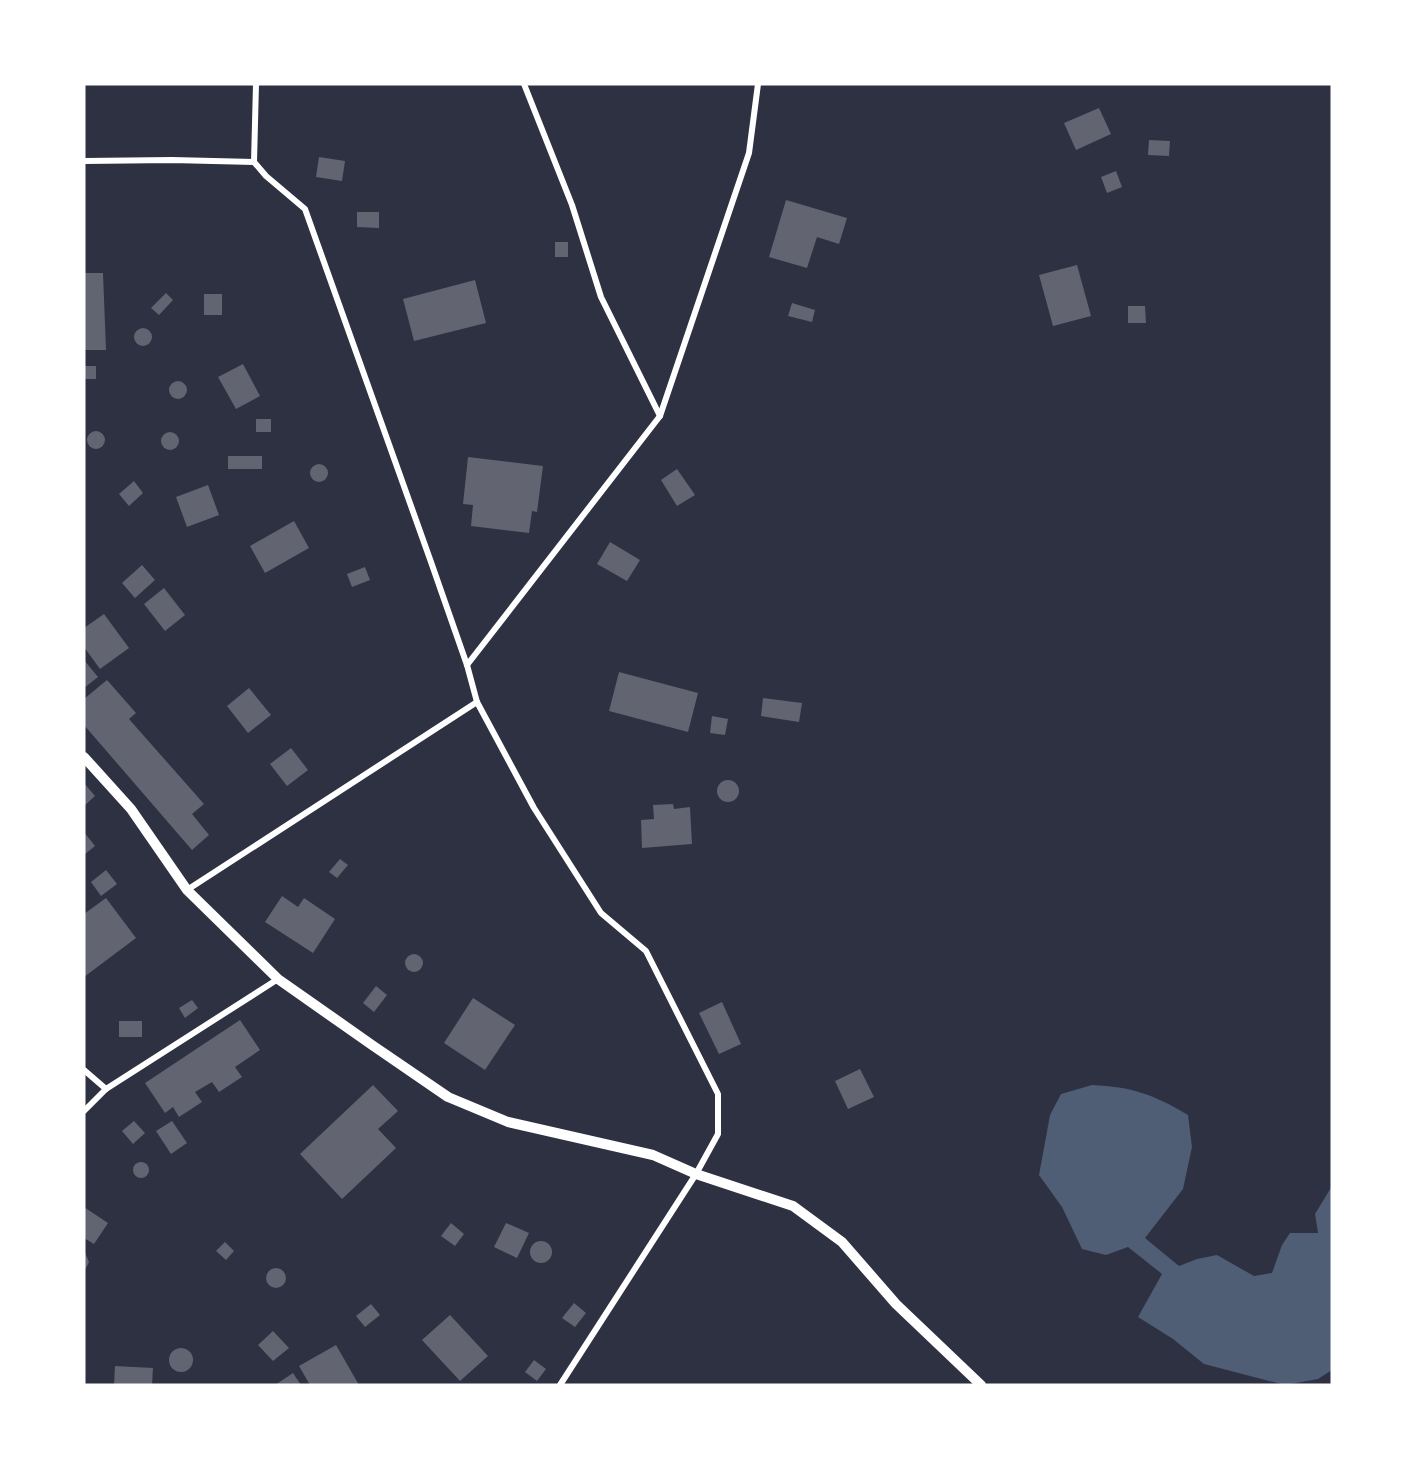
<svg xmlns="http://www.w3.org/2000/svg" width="1416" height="1469" viewBox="0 0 1416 1469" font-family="Montserrat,sans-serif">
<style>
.water{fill:#4f5d75}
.building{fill:#626471}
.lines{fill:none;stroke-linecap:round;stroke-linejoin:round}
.minor{stroke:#fff;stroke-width:6}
.tertiary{stroke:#fff;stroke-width:10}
</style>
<rect width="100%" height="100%" fill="#2d3142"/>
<path class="water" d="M1092 1085C1132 1087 1153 1094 1188 1115L1192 1147 1183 1189 1145 1238 1179 1266 1197 1259 1217 1255 1254 1276 1272 1273 1282 1245 1290 1233H1318L1315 1214 1332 1186V1370L1318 1379 1285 1385 1204 1364 1173 1339 1138 1317 1162 1274 1128 1247 1106 1255 1082 1249 1062 1207 1039 1175 1050 1115 1061 1094Z"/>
<g class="building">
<polygon points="1099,108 1111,134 1076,150 1064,123"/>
<polygon points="1149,140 1170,141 1169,156 1148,155"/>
<polygon points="319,157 345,161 342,181 316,177"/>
<polygon points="1116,171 1122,187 1107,193 1101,177"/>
<polygon points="786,200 847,218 839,244 817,237 807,268 769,257"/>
<polygon points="357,212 379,212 379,228 357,227"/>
<rect x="555" y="242" width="13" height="15"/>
<polygon points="1077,265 1091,316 1053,326 1039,275"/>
<polygon points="84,273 103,273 106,350 84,350"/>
<polygon points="475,280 486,323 414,341 403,299"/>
<polygon points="166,293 173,300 159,315 151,308"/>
<rect x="204" y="294" width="18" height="21"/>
<polygon points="792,303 815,310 812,322 788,316"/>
<polygon points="1128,306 1145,306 1146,323 1128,323"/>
<circle cx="143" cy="337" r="9"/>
<polygon points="243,364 260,396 236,409 218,377"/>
<rect x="84" y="366" width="12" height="13"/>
<circle cx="178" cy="390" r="9"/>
<rect x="256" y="419" width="15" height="13"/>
<circle cx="96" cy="440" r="9"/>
<circle cx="170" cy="441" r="9"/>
<rect x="228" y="456" width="34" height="13"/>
<polygon points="468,457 543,466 537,512 532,511 529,533 471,526 473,505 463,504"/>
<circle cx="319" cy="473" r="9"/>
<polygon points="677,469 695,495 677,506 661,480"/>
<polygon points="134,481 143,493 129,506 119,494"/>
<polygon points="208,485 219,515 187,527 176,497"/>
<polygon points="294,521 309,548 265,573 250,546"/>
<polygon points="610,542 640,560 627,581 597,564"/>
<polygon points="142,565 155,580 135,598 122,583"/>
<polygon points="365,567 370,580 352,587 347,574"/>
<polygon points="164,588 185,615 165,631 144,604"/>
<polygon points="104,614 129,648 100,669 84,647 84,628"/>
<polygon points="84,660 98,677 84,688"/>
<polygon points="619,672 698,693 688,732 609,711"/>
<polygon points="107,680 136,713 129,719 204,804 192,814 209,835 192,850 84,725 84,699"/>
<polygon points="249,688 271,715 248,733 227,706"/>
<polygon points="763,698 802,703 799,722 761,716"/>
<polygon points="712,716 728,719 725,735 710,733"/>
<polygon points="291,748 308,770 287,786 270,764"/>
<circle cx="728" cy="791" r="11"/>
<polygon points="84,783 95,796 84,806"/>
<polygon points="673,804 674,809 690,807 692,844 642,848 641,820 654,819 653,805"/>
<polygon points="84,832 95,846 84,855"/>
<polygon points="340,859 348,865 337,878 329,872"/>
<polygon points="106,870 117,884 101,896 91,882"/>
<polygon points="282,896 298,907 304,898 335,919 313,953 265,922"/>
<polygon points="106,898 136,938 84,977 84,914"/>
<circle cx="414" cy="963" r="9"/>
<polygon points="376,986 387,995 374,1012 363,1003"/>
<polygon points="473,998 515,1025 485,1070 444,1043"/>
<polygon points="192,1000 198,1008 185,1018 179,1008"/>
<polygon points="722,1002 741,1044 719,1054 699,1013"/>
<polygon points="240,1020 260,1050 235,1067 242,1077 219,1092 212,1082 195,1092 202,1102 179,1117 173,1107 165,1113 145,1083"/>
<rect x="119" y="1021" width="23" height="16"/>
<polygon points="860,1069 874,1097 848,1109 835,1081"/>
<polygon points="373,1085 398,1111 378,1129 396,1148 342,1199 300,1154"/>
<polygon points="134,1121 145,1133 133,1144 122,1131"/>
<polygon points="172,1121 187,1143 171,1154 156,1131"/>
<circle cx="141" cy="1170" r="8"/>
<polygon points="84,1207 108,1223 94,1244 84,1238"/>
<polygon points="451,1223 464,1234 455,1246 441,1236"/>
<polygon points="506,1223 529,1233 517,1258 494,1247"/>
<circle cx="541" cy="1252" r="11"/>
<polygon points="225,1242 234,1251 226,1260 216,1251"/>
<polygon points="84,1250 89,1262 84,1272"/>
<circle cx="276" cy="1278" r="10"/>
<polygon points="574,1303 586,1313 575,1327 562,1318"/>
<polygon points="371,1304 380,1315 365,1327 356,1316"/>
<polygon points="450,1315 488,1356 460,1381 422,1340"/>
<polygon points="273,1331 289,1348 273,1361 258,1345"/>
<polygon points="336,1345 359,1385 310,1385 299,1366"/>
<circle cx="181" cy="1360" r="12"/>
<polygon points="534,1360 546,1369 537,1381 525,1372"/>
<polygon points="115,1366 153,1368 152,1385 114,1385"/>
<polygon points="293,1373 301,1385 275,1385"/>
</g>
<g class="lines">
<g class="minor">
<polyline points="256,84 254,162 266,176 305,209 431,562 467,665 477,702 534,808 601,913 646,951 718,1094 718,1134 696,1174 560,1385"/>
<polyline points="524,84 572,205 601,297 660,416"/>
<polyline points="84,161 172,160 254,162"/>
<polyline points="467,665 660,416 749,153 758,84"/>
<polyline points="187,890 477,702"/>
<polyline points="84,1070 106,1089 278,979"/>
<polyline points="84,1111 106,1089"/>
</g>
<polyline class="tertiary" points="84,757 131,809 187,890 278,979 372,1045 448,1097 508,1122 653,1155 696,1174 793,1206 842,1242 896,1304 981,1385"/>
</g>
<rect width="1416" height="1469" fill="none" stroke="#ffffff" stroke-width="171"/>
</svg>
